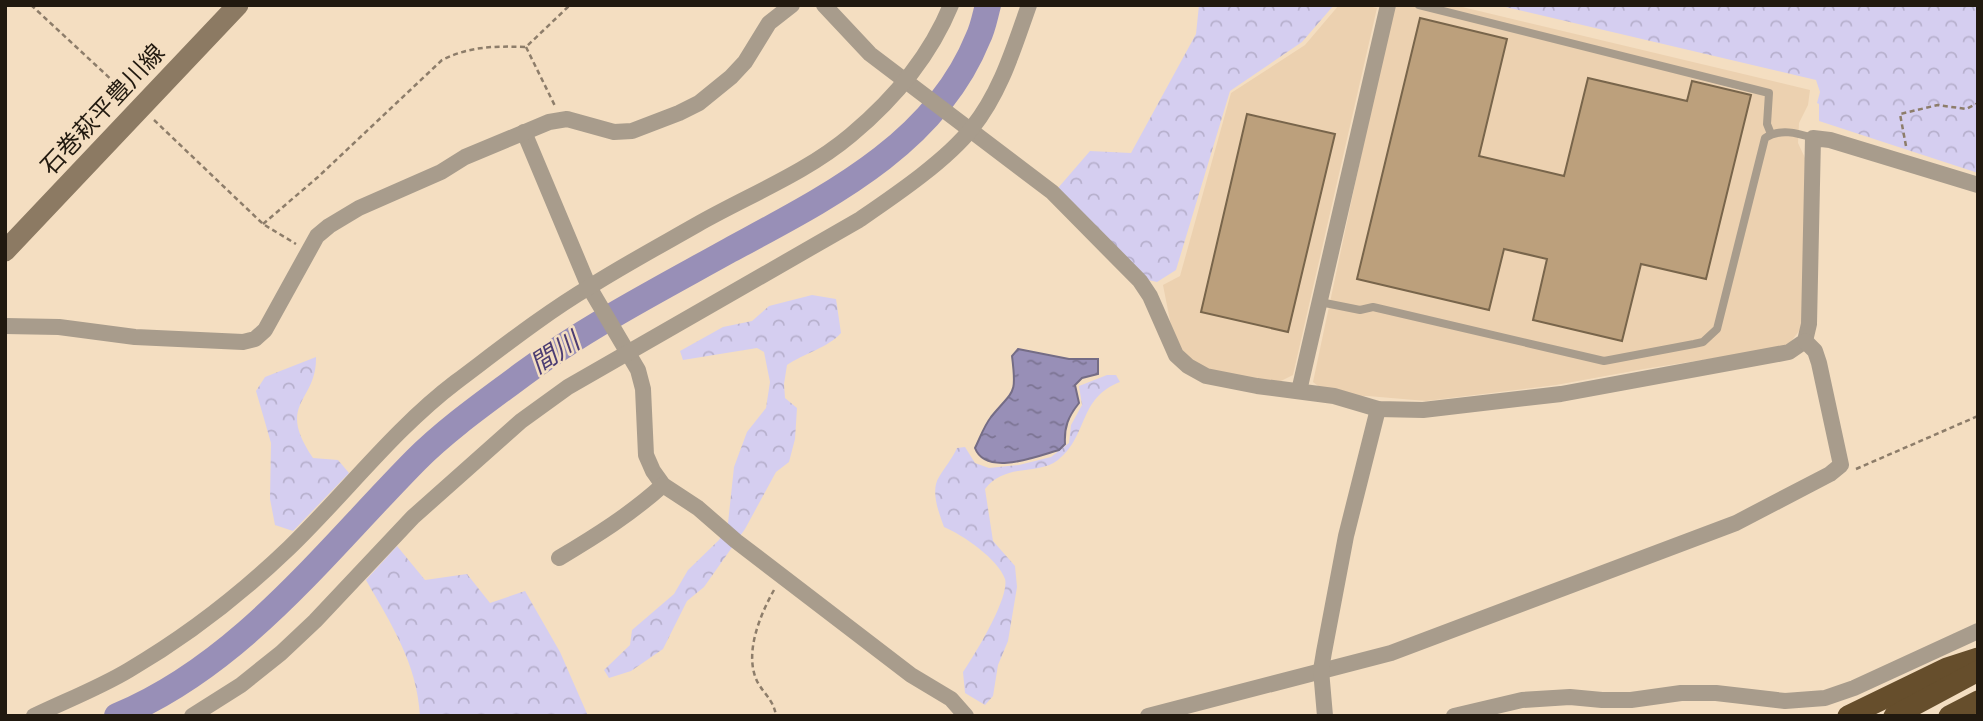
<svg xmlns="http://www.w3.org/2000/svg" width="1983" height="721" viewBox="0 0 1983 721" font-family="'Varela Round','Noto Sans JP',sans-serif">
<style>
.built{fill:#ecd1b0}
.forest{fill:url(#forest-crowns)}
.water{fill:url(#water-ripples);stroke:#746c85;stroke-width:2}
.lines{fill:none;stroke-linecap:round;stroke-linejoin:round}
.river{stroke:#988fb7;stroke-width:26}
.building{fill:#bca07c;stroke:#78654b;stroke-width:2}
.path{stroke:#8d7d6a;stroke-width:2.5;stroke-dasharray:5 3.5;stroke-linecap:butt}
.service{stroke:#a89c8c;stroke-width:8}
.minor{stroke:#a89c8c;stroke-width:16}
.secondary{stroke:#8c7a63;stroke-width:21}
.motorway{stroke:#664e2c;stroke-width:21}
.labels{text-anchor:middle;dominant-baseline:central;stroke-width:5;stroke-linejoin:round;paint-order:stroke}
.street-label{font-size:24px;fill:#21190f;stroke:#f4dec1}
.water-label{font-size:26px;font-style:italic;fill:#4c3d73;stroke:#f4dec1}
</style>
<defs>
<pattern id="forest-crowns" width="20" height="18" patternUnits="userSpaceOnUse" patternTransform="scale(1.75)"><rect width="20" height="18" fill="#d5cef0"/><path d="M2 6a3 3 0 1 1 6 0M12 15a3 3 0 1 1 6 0" fill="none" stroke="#b7b0cd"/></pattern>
<pattern id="water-ripples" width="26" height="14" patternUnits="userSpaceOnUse" patternTransform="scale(1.75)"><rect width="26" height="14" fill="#988fb7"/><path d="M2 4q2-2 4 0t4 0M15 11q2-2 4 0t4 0" fill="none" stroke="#7c7493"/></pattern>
</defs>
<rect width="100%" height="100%" fill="#f4dec1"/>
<g class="built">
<polygon points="1339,5 1362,5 1377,8 1293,375 1277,383 1202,369 1183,353 1173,336 1163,285 1180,276 1231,93 1305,45"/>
<polygon points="1398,5 1454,5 1810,90 1808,105 1799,123 1798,143 1805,158 1802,327 1787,347 1644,369 1556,385 1426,401 1368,396 1350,396 1322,389 1313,382 1392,10"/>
</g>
<g class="forest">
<polygon points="1199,5 1334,5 1302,42 1230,91 1176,270 1157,282 1144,279 1058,188 1090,151 1131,153 1196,34"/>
<polygon points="1497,5 1978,5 1978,173 1819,121 1819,104 1817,103 1820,92 1816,80"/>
<path d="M812 295 836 299 841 333C829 347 803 354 787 365L784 384 785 398 797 408 795 439 789 462 776 472 745 529 704 587 687 601 663 649 631 671 609 678 604 670 630 645 632 630 674 594 688 570 719 540 728 523 734 467 747 432 766 408 770 382 764 352 757 348 683 360 680 351 723 327 752 321 769 306Z"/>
<path d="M316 357C317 403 275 402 313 458L338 460 349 473 293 531 275 525 270 499 271 443 256 391 265 377Z"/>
<path d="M1107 375H1116L1120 382C1078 398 1089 435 1058 460 1038 476 1006 462 985 489L993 541 1015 566 1017 587 1008 641 998 665 993 696 985 705 965 693 963 672C974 656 1010 597 1005 579 998 559 963 535 944 527 939 513 930 491 939 477 945 467 952 459 957 448L965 447 975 463 989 468 1019 465 1051 457 1069 443 1071 425 1082 405 1079 386Z"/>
<path d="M397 546 425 580 467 574 490 603 525 591 560 652 588 716H420C417 663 391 624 366 580Z"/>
</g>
<path class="water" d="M1018 349 1069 359H1098V374L1082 378 1075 385 1079 403C1068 417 1064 427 1065 444L1059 450C1038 456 986 477 975 448 980 438 984 426 991 417 1014 389 1017 396 1012 356Z"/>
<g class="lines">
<path class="river" d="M117 716C240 665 325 552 416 460 448 428 487 401 523 374 588 326 660 289 730 250 826 198 935 145 978 38 983 28 985 16 988 5"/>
</g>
<g class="building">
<polygon points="1420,18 1507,39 1479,156 1564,176 1588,78 1687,101 1692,81 1751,95 1706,279 1641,264 1622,341 1533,320 1547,259 1504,249 1489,310 1357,279"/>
<polygon points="1247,114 1335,134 1288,332 1201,312"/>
</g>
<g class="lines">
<g class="path">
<polyline points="31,5 129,96"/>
<polyline points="526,47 555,106"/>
<polyline points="154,120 263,224 296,244"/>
<polyline points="1906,146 1900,114 1938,105 1966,109 1978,103"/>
<path d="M263 224 318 177 442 60C470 46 495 46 526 47L570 5"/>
<polyline points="1856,469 1978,416"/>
<path d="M774 590C760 615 743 655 758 683 765 695 774 701 776 716"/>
</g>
<g class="service">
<polyline points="1419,5 1769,93 1767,124 1771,134"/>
<path d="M1320 302 1360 310 1373 307 1604 361 1694 344 1703 342 1717 329 1765 138C1780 128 1797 133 1813 138"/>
</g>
<g class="minor">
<polyline points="824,5 870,54 1052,192 1140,281 1150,296 1176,355 1188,366 1206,376 1257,386 1334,396 1378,409 1423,410 1561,394 1789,352 1805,341 1809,324 1813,138 1830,140 1978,185"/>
<polyline points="524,132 589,287 638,370 643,389 646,455 653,471 663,485 698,508 736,541 911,675 951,699 966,716"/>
<polyline points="5,326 59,327 135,337 243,342 255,339 265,330 317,236 329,226 359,208 441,172 465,157 549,122 567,119 614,132 632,131 679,113 699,103 731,77 745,62 769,23 792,5"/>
<polyline points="1299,391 1388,5"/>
<path d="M559 558C596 536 631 514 663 485"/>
<path d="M34 716C65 701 99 688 129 670 187 636 240 595 289 548 345 494 394 429 456 382 500 349 544 314 591 286 626 264 663 244 698 224 749 195 806 173 851 135 893 100 930 56 951 5"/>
<path d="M192 716 241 685 281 653 315 621 413 517 521 421 568 387 859 220C894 196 946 161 972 128 1001 92 1014 47 1029 5"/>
<polyline points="1148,716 1391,653 1736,523 1830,474 1841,465 1819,363 1815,351 1805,341"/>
<polyline points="1325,716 1321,670 1324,652 1346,536 1378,409"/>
<polyline points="1454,716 1522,700 1570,697 1602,700 1631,700 1681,693 1716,693 1785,701 1825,698 1854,688 1978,631"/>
</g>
<polyline class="secondary" points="5,251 238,5"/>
<g class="motorway">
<polyline points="1848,716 1947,668 1978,658"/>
<polyline points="1894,716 1978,671"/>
<polyline points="1949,716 1978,701"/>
</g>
</g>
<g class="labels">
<g class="street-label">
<text transform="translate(103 110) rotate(-47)">石巻萩平豊川線</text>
</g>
<g class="water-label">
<text transform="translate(555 353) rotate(-33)">間川</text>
</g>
</g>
<rect width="1983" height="721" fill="none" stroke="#21190f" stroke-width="14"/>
</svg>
